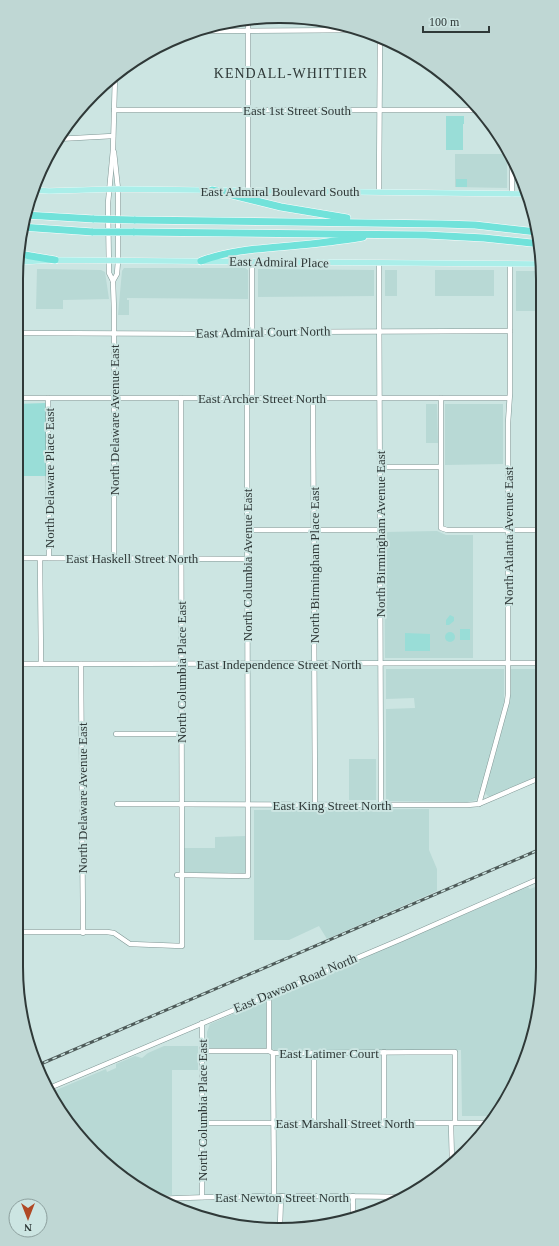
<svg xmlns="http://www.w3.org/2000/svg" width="559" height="1246" viewBox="0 0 559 1246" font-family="'Times New Roman',serif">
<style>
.built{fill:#b8d9d5}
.green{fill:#99ddd7}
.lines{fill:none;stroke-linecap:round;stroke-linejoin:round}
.minor-casing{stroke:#7e9593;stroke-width:5.5}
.major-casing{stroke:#fff;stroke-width:6}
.highway-casing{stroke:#fff;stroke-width:8}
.minor{stroke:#fff;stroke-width:4.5}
.major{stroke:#aaeee9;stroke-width:5.5}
.highway{stroke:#71e2da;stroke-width:7}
.rail-casing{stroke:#4e5b59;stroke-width:3}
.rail{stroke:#cce5e2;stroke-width:1.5;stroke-dasharray:4.5;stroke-linecap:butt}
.highway-bridge-casing{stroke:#fff;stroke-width:8;stroke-linecap:butt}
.highway-bridge{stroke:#71e2da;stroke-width:7}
.labels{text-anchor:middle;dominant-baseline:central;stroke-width:4;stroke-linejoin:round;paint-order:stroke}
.street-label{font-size:13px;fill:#2f3938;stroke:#cce5e2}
.neighbourhood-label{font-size:14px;letter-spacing:1px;fill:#2f3938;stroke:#cce5e2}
.rim{fill:none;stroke:#2f3938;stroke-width:2}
</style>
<rect width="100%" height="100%" fill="#cce5e2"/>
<g class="built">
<polygon points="455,154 507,154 507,188 455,187"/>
<polygon points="517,168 523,178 525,188 517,188"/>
<polygon points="124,268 245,268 248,270 248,299 127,298 127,300 129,300 129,315 118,315 122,271"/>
<polygon points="37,269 101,270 105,272 109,299 63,300 63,309 36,309"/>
<polygon points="258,269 374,270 374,296 258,297"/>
<rect x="385" y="270" width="12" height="26"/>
<rect x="435" y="270" width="59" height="26"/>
<rect x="516" y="271" width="25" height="40"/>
<polygon points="426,404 437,404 438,443 426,443"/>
<polygon points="445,404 503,404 503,464 445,465"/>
<polygon points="437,531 446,535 473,535 473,658 385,658 384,532"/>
<polygon points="386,669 504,669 504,702 479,796 476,800 468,802 386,801 386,709 415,708 414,698 386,699"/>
<polygon points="511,669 542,669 542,774 489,797 485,793 486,788 509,704 511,690"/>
<rect x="349" y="759" width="27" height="41"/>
<polygon points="429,809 429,850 437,869 437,891 327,939 319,926 289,940 254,940 254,810"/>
<polygon points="246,836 246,872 240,875 184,872 184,848 215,848 215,837"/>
<polygon points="543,881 543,967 538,1018 523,1067 493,1116 462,1116 461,1050 274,1051 273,1049 264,1048 207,1048 207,1032 210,1024 316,978 320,980 326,978 325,974 528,887 530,889 535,887 536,883"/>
<polygon points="164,1046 198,1046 198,1070 172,1070 172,1195 150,1195 81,1140 49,1093 106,1069 107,1072 116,1068 116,1064 135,1056 142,1058 148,1053"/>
</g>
<g class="green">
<polygon points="446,116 464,116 464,124 463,124 463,150 446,150"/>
<rect x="456" y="179" width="11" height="8"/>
<polygon points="46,403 46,476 16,476 16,404"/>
<polygon points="450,615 454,617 454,621 449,625 446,625 446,620"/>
<rect x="460" y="629" width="10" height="11"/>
<circle cx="450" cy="637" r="5"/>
<polygon points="405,633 430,634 430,651 405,651"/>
</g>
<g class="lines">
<defs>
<g id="minor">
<polyline points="197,31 361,30"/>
<polyline points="114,110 479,110"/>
<polyline points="57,139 113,136"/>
<polyline points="248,191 248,19"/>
<polyline points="379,192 380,36"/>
<polyline points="512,194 512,159"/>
<polyline points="379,263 381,805"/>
<polyline points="113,281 117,274 118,261 118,189 114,152"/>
<polyline points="16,333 247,334 258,332 510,331"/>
<polyline points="16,398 509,398"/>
<polyline points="48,398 49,558"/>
<polyline points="252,398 252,262"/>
<polyline points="313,398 315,805"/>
<polyline points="441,398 441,528 447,530 542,530"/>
<polyline points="380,467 440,467"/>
<polyline points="247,530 380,530"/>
<polyline points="16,558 247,559"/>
<polyline points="40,559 41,664"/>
<polyline points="114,559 114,311 113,281 109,273 108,203 113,150 115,76"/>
<polyline points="16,664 542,663"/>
<polyline points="81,664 83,933"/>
<polyline points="116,734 182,734"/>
<polyline points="117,804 467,805 479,804 542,777"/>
<polyline points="479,804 507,702 508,694 508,423 510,393 510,264"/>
<polyline points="177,875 248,876 247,398"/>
<polyline points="16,878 16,932"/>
<polyline points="16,932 107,932 114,933 130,944 182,946 181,398"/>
<polyline points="269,994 269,1051"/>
<polyline points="202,1023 202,1197"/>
<polyline points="202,1051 269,1051 273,1053 455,1052 455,1123"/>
<polyline points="384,1052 384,1124"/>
<polyline points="273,1053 274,1196"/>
<polyline points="47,1089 402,939 543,877"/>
<polyline points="202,1123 488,1123"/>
<polyline points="314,1124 314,1053"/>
<polyline points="451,1124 452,1162"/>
<polyline points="353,1196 353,1217"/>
<path d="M159 1199C241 1195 324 1196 406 1197"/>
<polyline points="251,1227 307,1227"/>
<polyline points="280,1227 281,1196"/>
</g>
<g id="major">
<polyline points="32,190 49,191 118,189 527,194"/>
<polyline points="18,262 55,260 541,264"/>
</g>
<g id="highway">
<polyline points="212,190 281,207 347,218"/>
<polyline points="25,215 94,219"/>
<polyline points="134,220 442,224 475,225 537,232"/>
<polyline points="21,227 93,232"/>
<polyline points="133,232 426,235 484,238 541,244"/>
<polyline points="19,254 55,260"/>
<path d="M201 261C235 248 275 248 311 244 328 242 346 240 363 237"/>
</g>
</defs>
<use href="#minor" class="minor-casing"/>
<use href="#major" class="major-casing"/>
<use href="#highway" class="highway-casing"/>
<use href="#minor" class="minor"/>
<use href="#major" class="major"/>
<use href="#highway" class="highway"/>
<defs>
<polyline id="rail" points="36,1066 543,848"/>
</defs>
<use href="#rail" class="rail-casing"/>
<use href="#rail" class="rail"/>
<defs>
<g id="highway-bridge">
<polyline points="94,219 134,220"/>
<polyline points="93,232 133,232"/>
</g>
</defs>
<use href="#highway-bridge" class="highway-bridge-casing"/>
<use href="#highway-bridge" class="highway-bridge"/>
</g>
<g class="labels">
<g class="street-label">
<text x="297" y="110">East 1st Street South</text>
<text x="280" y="191">East Admiral Boulevard South</text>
<text transform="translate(279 262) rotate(1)">East Admiral Place</text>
<text transform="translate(263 332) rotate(-1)">East Admiral Court North</text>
<text x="262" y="398">East Archer Street North</text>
<text transform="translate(114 420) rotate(-90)">North Delaware Avenue East</text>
<text transform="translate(49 478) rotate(-90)">North Delaware Place East</text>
<text transform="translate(380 534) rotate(-90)">North Birmingham Avenue East</text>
<text transform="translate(508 536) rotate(-90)">North Atlanta Avenue East</text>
<text x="132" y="558">East Haskell Street North</text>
<text transform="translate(247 565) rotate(-90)">North Columbia Avenue East</text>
<text transform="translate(314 565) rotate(-90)">North Birmingham Place East</text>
<text x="279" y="664">East Independence Street North</text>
<text transform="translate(181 672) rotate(-90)">North Columbia Place East</text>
<text transform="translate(82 798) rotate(-90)">North Delaware Avenue East</text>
<text x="332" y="805">East King Street North</text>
<text transform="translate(295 983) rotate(-23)">East Dawson Road North</text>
<text x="329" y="1053">East Latimer Court</text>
<text transform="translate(202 1110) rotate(-90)">North Columbia Place East</text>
<text x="345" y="1123">East Marshall Street North</text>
<text x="282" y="1197">East Newton Street North</text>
</g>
<g class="neighbourhood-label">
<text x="291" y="73">KENDALL-WHITTIER</text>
</g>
</g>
<path d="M0 0H559V1246H0ZM279 23H280A256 256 0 0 1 536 279V967A256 256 0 0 1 280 1223H279A256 256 0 0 1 23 967V279A256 256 0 0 1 279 23Z" fill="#bfd7d4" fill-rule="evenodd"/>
<path class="rim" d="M279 23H280A256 256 0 0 1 536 279V967A256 256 0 0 1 280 1223H279A256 256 0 0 1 23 967V279A256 256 0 0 1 279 23Z"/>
<g transform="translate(28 1218) rotate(180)"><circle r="19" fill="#cce5e2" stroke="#8da09e"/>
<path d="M0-3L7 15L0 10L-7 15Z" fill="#b04925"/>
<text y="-6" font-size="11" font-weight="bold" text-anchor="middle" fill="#2f3938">N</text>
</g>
<path d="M423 26v6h66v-6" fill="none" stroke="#2f3938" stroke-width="2"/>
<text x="429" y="26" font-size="12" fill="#2f3938" stroke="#cce5e2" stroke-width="3" paint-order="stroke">100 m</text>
</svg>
